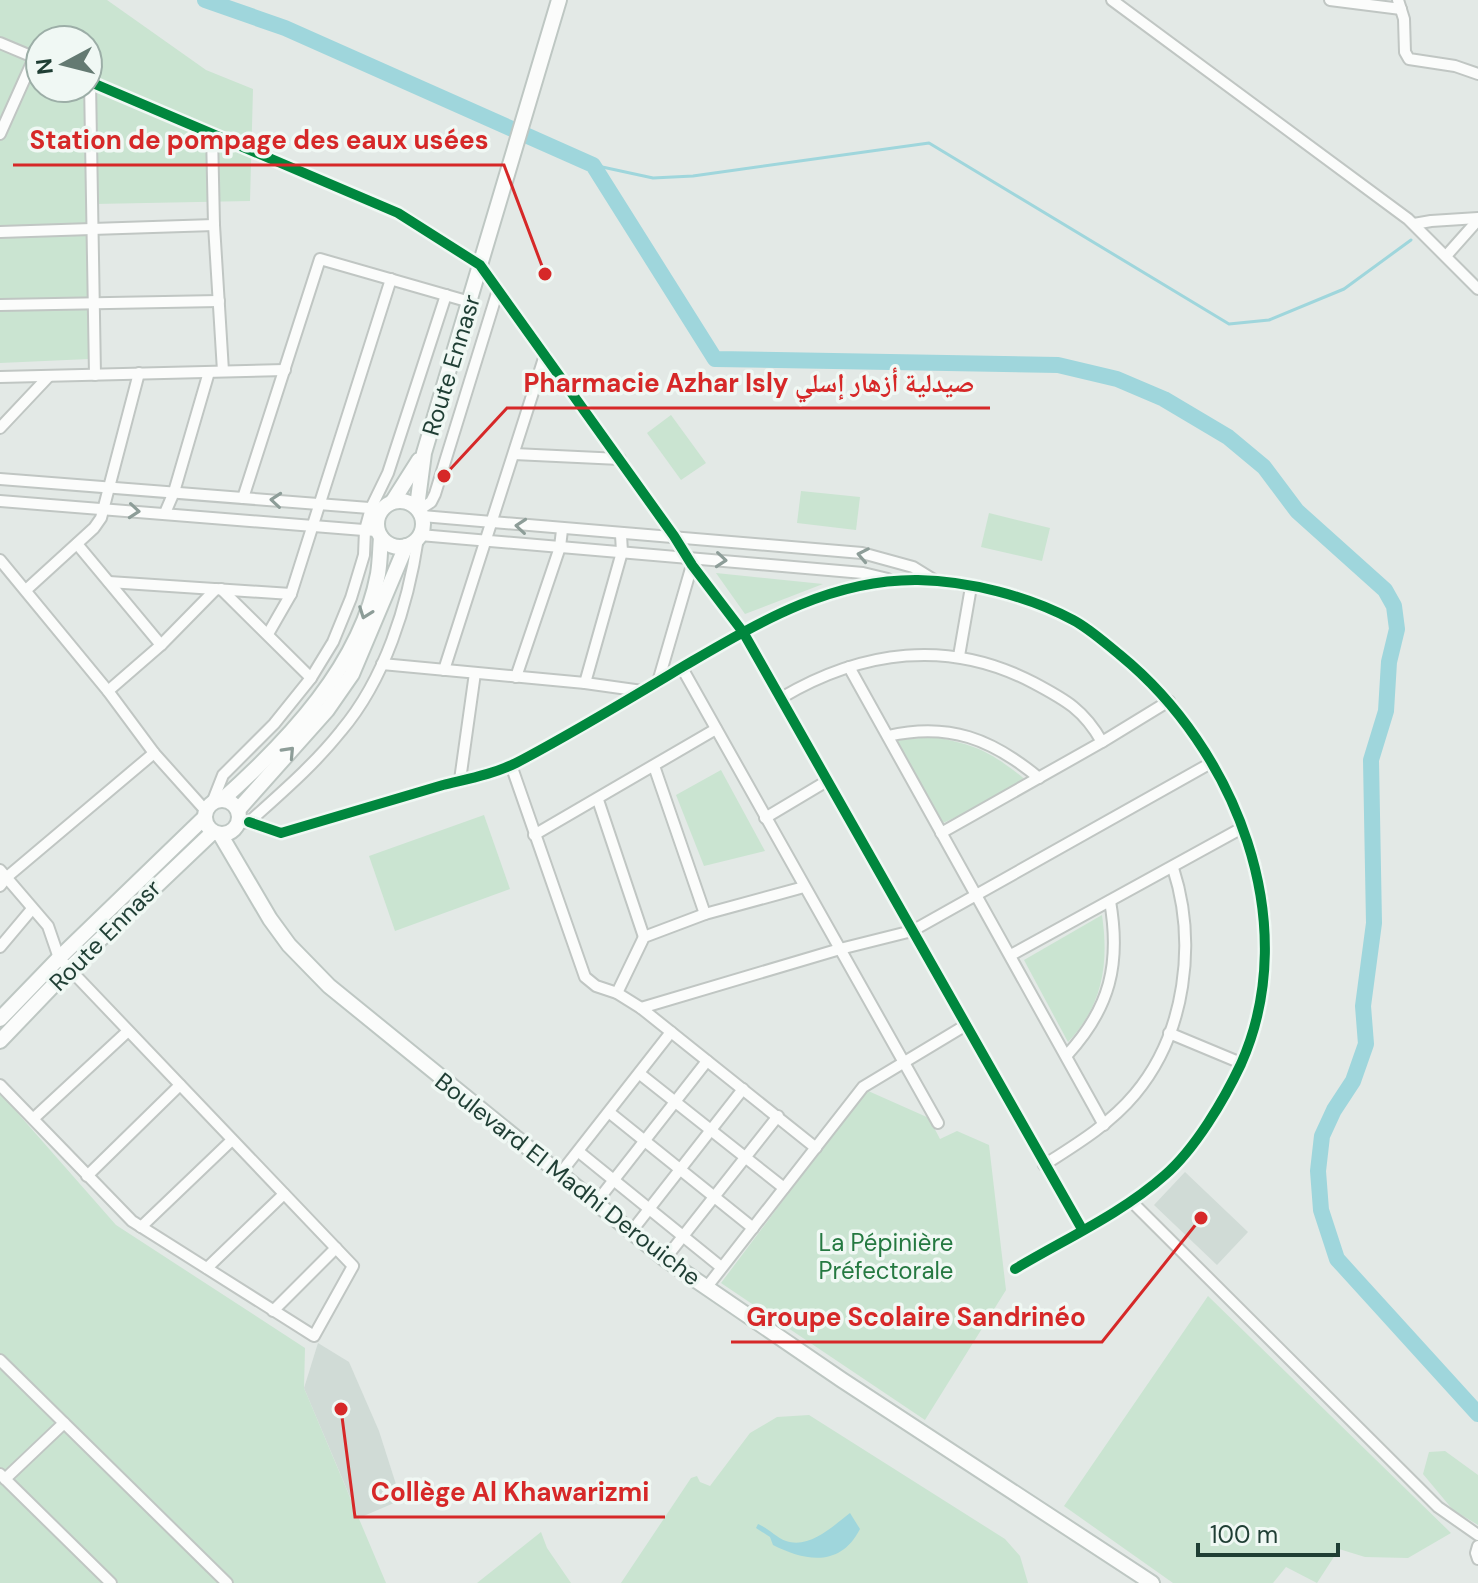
<svg xmlns="http://www.w3.org/2000/svg" width="1478" height="1583" viewBox="0 0 1478 1583" font-family="'DM Sans','Noto Naskh Arabic',sans-serif">
<style>
.built{fill:#d0dbd6}
.green{fill:#cae4d1;fill-rule:evenodd}
.water{fill:#9fd6dc}
.lines{fill:none;stroke-linecap:round;stroke-linejoin:round}
.stream{stroke:#9fd6dc;stroke-width:3}
.river{stroke:#9fd6dc;stroke-width:16}
.street-casing{stroke:#c0c6c3;stroke-width:14}
.secondary-casing{stroke:#bec7c3;stroke-width:18}
.street{stroke:#fbfcfb;stroke-width:10}
.secondary{stroke:#fbfcfb;stroke-width:14}
.cycleway-casing{stroke:#f0f8f4;stroke-width:15}
.cycleway{stroke:#00873e;stroke-width:10}
.oneway{stroke:#8d9d98}
.labels{text-anchor:middle;dominant-baseline:central;stroke-width:7;stroke-linejoin:round;paint-order:stroke}
.street-label{font-size:24px;fill:#1f3e34;stroke:#f0f8f4}
.park-label{font-size:24px;fill:#257941;stroke:#f0f8f4}
.leader{fill:none;stroke:#d62828;stroke-width:3}
.callout-dot{fill:#d62828;stroke:#f0f8f4;stroke-width:3}
.callout-label{font-size:26px;text-anchor:middle;font-weight:bold;fill:#d62828;stroke:#f0f8f4;stroke-width:7;stroke-linejoin:round;paint-order:stroke}
</style>
<rect width="100%" height="100%" fill="#e3e9e6"/>
<g class="built">
<polygon points="1185,1172 1248,1232 1217,1265 1154,1205"/>
<polygon points="318,1343 349,1362 379,1431 401,1500 359,1518 304,1388"/>
</g>
<g class="green">
<path d="M0 0H107L206 70 253 89 250 201 94 204 89 359 0 363ZM40 40H88V88H40Z"/>
<polygon points="671,415 706,463 681,480 647,433"/>
<polygon points="801,491 860,497 856,530 797,523"/>
<polygon points="989,513 1050,528 1042,561 981,547"/>
<polygon points="716,573 823,584 745,614"/>
<path d="M933 737C980 745 993 754 1030 783L943 823 897 740Z"/>
<polygon points="721,770 765,851 704,866 676,795"/>
<polygon points="484,815 510,889 395,931 369,856"/>
<path d="M1102 915C1109 963 1103 1005 1068 1042L1024 960Z"/>
<polygon points="866,1090 929,1118 940,1139 957,1131 989,1145 1006,1290 925,1420 721,1283"/>
<polygon points="0,1093 116,1225 305,1348 304,1388 386,1583 0,1583"/>
<polygon points="1208,1296 1451,1533 1408,1558 1365,1557 1339,1549 1317,1583 1286,1567 1273,1583 1173,1583 1064,1506"/>
<polygon points="809,1415 1005,1539 1020,1556 1028,1583 621,1583 691,1478 697,1476 700,1482 710,1486 750,1433 777,1417"/>
<polygon points="1445,1451 1478,1475 1478,1525 1453,1510 1423,1474 1429,1452"/>
<polygon points="541,1532 547,1548 571,1583 477,1583"/>
</g>
<path class="water" d="M850 1513 860 1529C840 1568 805 1561 773 1545L770 1537 756 1528 758 1524C768 1528 776 1537 786 1541 810 1549 833 1526 850 1513Z"/>
<g class="lines">
<polyline class="stream" points="593,165 653,178 693,176 929,143 1229,324 1269,320 1344,289 1411,240"/>
<polyline class="river" points="205,0 285,28 593,165 715,359 1058,365 1117,379 1164,399 1228,437 1264,467 1297,511 1385,590 1394,606 1397,629 1389,662 1386,711 1371,760 1374,923 1363,1006 1366,1044 1353,1081 1334,1110 1322,1136 1318,1171 1321,1210 1337,1259 1478,1414"/>
<defs>
<g id="street">
<polyline points="1112,0 1408,219 1478,289"/>
<polyline points="1330,0 1401,9"/>
<polyline points="1398,0 1404,19 1405,52 1409,59 1455,66 1478,74"/>
<polyline points="0,43 38,59"/>
<polyline points="88,81 398,213 480,265 674,536 692,565 743,632 1082,1229"/>
<polyline points="90,82 95,375"/>
<polyline points="0,134 34,58"/>
<polyline points="212,134 214,225 223,371"/>
<polyline points="1414,224 1431,221 1478,218"/>
<polyline points="0,232 214,225"/>
<polyline points="1446,256 1478,220"/>
<polyline points="0,305 219,301"/>
<polyline points="0,377 285,370"/>
<polyline points="0,428 49,376"/>
<polyline points="514,454 620,459"/>
<polyline points="0,479 382,509"/>
<polyline points="243,498 320,259 470,302"/>
<polyline points="0,501 376,531"/>
<polyline points="419,510 431,502 435,494 498,290"/>
<polyline points="165,513 174,492 209,372"/>
<polyline points="422,516 862,553 913,567 934,580"/>
<polyline points="420,535 863,573 888,579"/>
<polyline points="77,544 161,645"/>
<polyline points="0,560 108,691 154,753 206,811"/>
<polyline points="109,582 291,594"/>
<polyline points="221,589 311,678"/>
<polyline points="26,590 94,528 101,518 139,373"/>
<polyline points="268,634 291,594 391,279"/>
<polyline points="959,656 971,587"/>
<polyline points="382,664 585,683 642,691"/>
<polyline points="849,667 1104,1125"/>
<polyline points="682,668 938,1123"/>
<polyline points="444,670 545,355"/>
<polyline points="516,677 560,547 562,530"/>
<polyline points="658,682 692,565"/>
<polyline points="585,683 622,552 621,535"/>
<polyline points="108,691 161,645 216,589"/>
<path d="M781 698C862 650 949 638 1034 683 1066 700 1084 710 1102 742"/>
<path d="M888 736C949 722 992 739 1039 778"/>
<polyline points="511,765 585,977 596,986 617,993 641,1008 816,1148"/>
<polyline points="654,766 705,914"/>
<polyline points="460,780 475,673"/>
<polyline points="598,800 644,937"/>
<polyline points="212,803 223,775 274,724 311,678 333,642 351,598 364,555 365,530 371,508 388,473 446,295"/>
<polyline points="765,818 827,781"/>
<path d="M249 822 281 833C335 817 389 801 443 785 467 779 494 774 516 763 573 733 629 699 684 666 758 623 830 579 918 580 969 581 1028 596 1073 620 1090 629 1105 643 1120 655 1235 749 1304 922 1241 1064 1224 1100 1195 1149 1165 1175 1121 1214 1065 1239 1015 1269"/>
<path d="M238 823 249 822C281 793 314 765 341 731 385 679 408 605 418 538"/>
<polyline points="941,833 1102,742 1169,701"/>
<polyline points="534,835 716,729"/>
<polyline points="0,870 48,926 59,958 353,1266 314,1336 132,1221 0,1085"/>
<polyline points="0,886 7,877 154,753"/>
<polyline points="0,947 32,909"/>
<polyline points="1011,955 1242,828"/>
<polyline points="617,993 644,937 705,914 804,887"/>
<polyline points="641,1008 840,949 912,931 1211,763"/>
<polyline points="1169,1033 1241,1063"/>
<path d="M1067 1055C1110 1008 1121 964 1110 901"/>
<polyline points="640,1074 784,1188"/>
<polyline points="610,1113 753,1228"/>
<polyline points="34,1118 128,1031"/>
<polyline points="579,1152 721,1267"/>
<path d="M1044 1165C1077 1144 1110 1124 1135 1094 1186 1033 1197 942 1173 868"/>
<polyline points="559,1175 671,1032"/>
<polyline points="87,1176 180,1085"/>
<polyline points="1131,1201 1438,1507 1478,1535"/>
<polyline points="595,1204 707,1061"/>
<polyline points="141,1227 232,1140"/>
<polyline points="631,1232 743,1089"/>
<polyline points="665,1259 778,1116"/>
<polyline points="207,1268 284,1194"/>
<polyline points="706,1288 863,1087 966,1025"/>
<polyline points="273,1311 336,1248"/>
<polyline points="0,1360 227,1583"/>
<polyline points="0,1474 111,1583"/>
<polyline points="5,1479 64,1423"/>
<polyline points="1478,1546 1476,1553 1478,1559"/>
</g>
<g id="secondary">
<circle cx="400" cy="524" r="23"/>
<polyline points="393,501 419,460"/>
<polyline points="417,507 424,453 559,0"/>
<circle cx="222" cy="817" r="17"/>
<path d="M222 800C288 741 361 665 378 574 380 562 380 549 381 537"/>
<polyline points="238,810 327,710 352,674 406,546"/>
<polyline points="220,834 270,919 289,945 329,986 665,1259 842,1380 1152,1583"/>
<polyline points="0,1019 59,958 205,817"/>
<polyline points="0,1041 69,969 213,832"/>
</g>
</defs>
<use href="#street" class="street-casing"/>
<use href="#secondary" class="secondary-casing"/>
<use href="#street" class="street"/>
<use href="#secondary" class="secondary"/>
<defs>
<g id="cycleway">
<polyline points="88,81 398,213 480,265 674,536 692,565 743,632 1082,1229"/>
<path d="M249 822 281 833C335 817 389 801 443 785 467 779 494 774 516 763 573 733 629 699 684 666 758 623 830 579 918 580 969 581 1028 596 1073 620 1090 629 1105 643 1120 655 1235 749 1304 922 1241 1064 1224 1100 1195 1149 1165 1175 1121 1214 1065 1239 1015 1269"/>
</g>
</defs>
<use href="#cycleway" class="cycleway-casing"/>
<use href="#cycleway" class="cycleway"/>
</g>
<defs><path id="oneway-chevron" d="M-2-3.5L2.5 0L-2 3.5" fill="none" stroke-width="1.6" stroke-linecap="round" stroke-linejoin="round" transform="scale(2)"/></defs>
<g class="oneway">
<use href="#oneway-chevron" transform="translate(276 500) rotate(-175)"/>
<use href="#oneway-chevron" transform="translate(134 511) rotate(5)"/>
<use href="#oneway-chevron" transform="translate(521 526) rotate(-175)"/>
<use href="#oneway-chevron" transform="translate(863 555) rotate(-169)"/>
<use href="#oneway-chevron" transform="translate(721 560) rotate(5)"/>
<use href="#oneway-chevron" transform="translate(365 613) rotate(110)"/>
<use href="#oneway-chevron" transform="translate(289 752) rotate(-47)"/>
</g>
<g class="labels">
<g class="street-label">
<text transform="translate(451 365) rotate(-73)">Route Ennasr</text>
<text transform="translate(105 935) rotate(-45)">Route Ennasr</text>
<text transform="translate(568 1179) rotate(38)">Boulevard El Madhi Derouiche</text>
</g>
<g class="park-label">
<text x="886" y="1242">La Pépinière<tspan x="886" dy="28">Préfectorale</tspan></text>
</g>
</g>
<path class="leader" d="M545 274L504 165H13M444 476L507 408H990M1201 1218L1102 1342H731M341 1409L355 1517H665"/>
<g class="callout-dot">
<circle cx="545" cy="274" r="8"/>
<circle cx="444" cy="476" r="8"/>
<circle cx="1201" cy="1218" r="8"/>
<circle cx="341" cy="1409" r="8"/>
</g>
<g class="callout-label">
<text x="259" y="149">Station de pompage des eaux usées</text>
<text x="749" y="392">Pharmacie Azhar Isly صيدلية أزهار إسلي</text>
<text x="916" y="1326">Groupe Scolaire Sandrinéo</text>
<text x="510" y="1501">Collège Al Khawarizmi</text>
</g>
<g transform="translate(64 64) rotate(263)"><circle r="38" fill="#f0f8f4" stroke="#9caea7" stroke-width="2"/>
<path d="M0-6L14 30L0 20L-14 30Z" fill="#647a72"/>
<text y="-12" font-size="22" font-weight="bold" text-anchor="middle" fill="#1f3e34">N</text>
</g>
<path d="M1198 1543v12h140v-12" fill="none" stroke="#1f3e34" stroke-width="4"/>
<text x="1210" y="1543" font-size="24" fill="#1f3e34" stroke="#f0f8f4" stroke-width="6" paint-order="stroke">100 m</text>
</svg>
